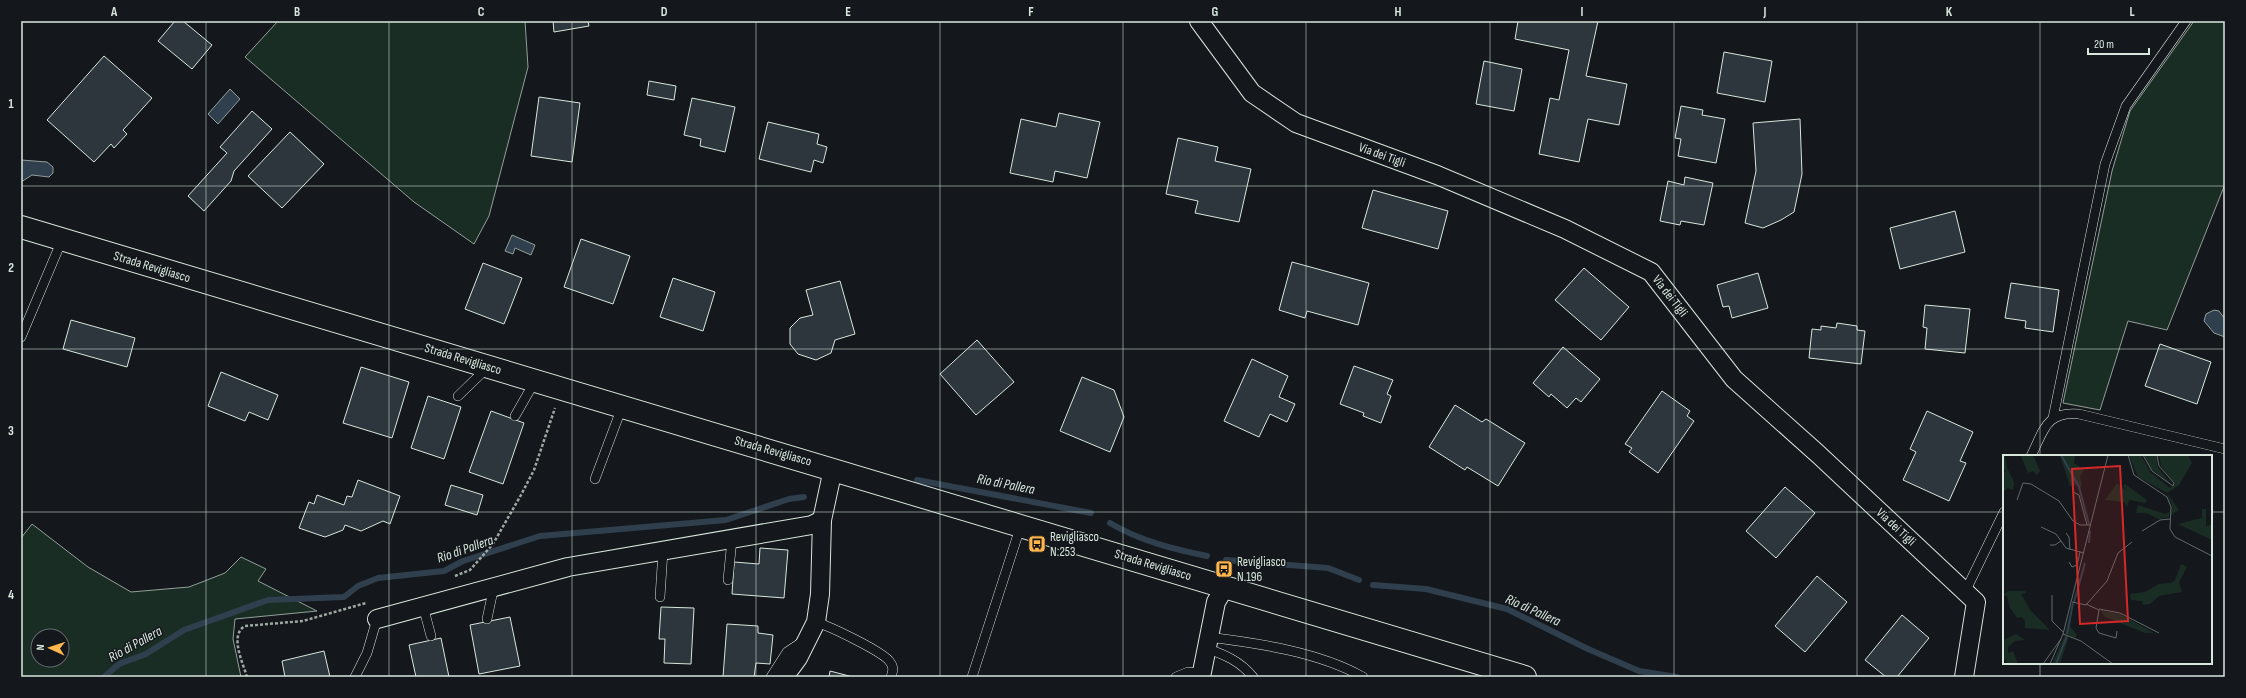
<svg xmlns="http://www.w3.org/2000/svg" width="2246" height="698" viewBox="0 0 2246 698" font-family="'Sofia Sans Condensed',sans-serif">
<style>
.green{fill:#1a2d24;stroke:#939e99;fill-rule:evenodd}
.water{fill:#2f3f4d;stroke:#939e99}
.lines{fill:none;stroke-linecap:round;stroke-linejoin:round}
.stream{stroke:#2f3f4d;stroke-width:6}
.building{fill:#2c363c;stroke:#d8e6dc}
.service-casing{stroke:#d8e6dc;stroke-width:10}
.minor-casing{stroke:#d8e6dc;stroke-width:20}
.tertiary-casing{stroke:#d8e6dc;stroke-width:24}
.path{stroke:#9da8a2;stroke-width:2.5;stroke-dasharray:3 2;stroke-linecap:butt}
.service{stroke:#14181c;stroke-width:9}
.minor{stroke:#14181c;stroke-width:18}
.tertiary{stroke:#14181c;stroke-width:22}
.grid{fill:none;stroke:#d8e6dc;stroke-width:1;stroke-opacity:0.55}
.labels{text-anchor:middle;dominant-baseline:central;stroke-width:3;stroke-linejoin:round;paint-order:stroke}
.street-label{font-size:13px;fill:#d8e6dc;stroke:#14181c}
.poi-label{font-size:13px;fill:#d8e6dc;stroke:#14181c;text-anchor:start}
.water-label{font-size:14px;font-style:italic;fill:#d8e6dc;stroke:#14181c}
.inset-river{fill:none;stroke:#2f3f4d;stroke-width:2}
.inset-road{fill:none;stroke:#626a69;stroke-width:1}
.view{fill:#d62828;fill-opacity:0.15;stroke:#d62828;stroke-width:2}
.inset-edge{fill:none;stroke:#d8e6dc;stroke-width:2}
.neatline{fill:none;stroke:#d8e6dc;stroke-width:1.5}
.grid-label{font-size:13px;text-anchor:middle;font-weight:bold;fill:#d8e6dc}
</style>
<rect width="100%" height="100%" fill="#14181c"/>
<g class="green">
<polygon points="278,21 525,21 528,67 489,216 474,244 414,202 245,57"/>
<polygon points="2194,21 2225,21 2225,184 2167,330 2128,321 2100,410 2063,403 2112,171 2130,111"/>
<path d="M32 524 88 567 131 592 189 587 225 573 241 557 266 569 258 581 317 611 235 619 233 639 241 677H21V538ZM38 636H62V660H38Z"/>
</g>
<g class="water">
<polygon points="230,89 240,99 218,124 208,114"/>
<polygon points="21,160 47,162 53,167 53,173 49,177 32,175 21,182"/>
<polygon points="512,235 535,245 531,255 515,248 513,254 505,251"/>
<polygon points="2214,310 2219,311 2225,319 2225,337 2214,333 2204,321 2206,314"/>
</g>
<g class="lines">
<g class="stream">
<polyline points="917,480 1091,513"/>
<path d="M1110 523C1140 541 1173 549 1207 556"/>
<polyline points="1226,560 1328,568 1359,580"/>
<polyline points="1373,585 1426,589 1507,609 1588,649 1639,671 1677,677"/>
<polyline points="104,677 119,664 146,654 184,630 268,600 344,597 358,586 378,578 444,571 463,561 540,536 726,520 789,499 804,497"/>
</g>
</g>
<g class="building">
<polygon points="175,21 183,21 212,45 192,69 158,41"/>
<polygon points="553,21 588,21 589,26 554,32"/>
<polygon points="1518,21 1598,21 1586,76 1627,84 1619,125 1588,119 1579,162 1539,154 1550,98 1559,100 1569,50 1515,39"/>
<polygon points="1724,52 1772,61 1765,102 1717,93"/>
<polygon points="104,56 152,98 123,130 127,134 114,148 111,144 94,162 47,120"/>
<polygon points="1484,61 1522,69 1514,111 1476,104"/>
<polygon points="649,81 676,86 674,100 647,95"/>
<polygon points="539,97 580,103 572,162 531,156"/>
<polygon points="692,98 735,107 725,152 700,146 701,139 684,135"/>
<polygon points="1681,106 1703,110 1702,115 1725,119 1716,163 1678,156 1681,139 1675,138"/>
<polygon points="252,111 272,129 234,171 231,181 204,211 188,196 227,153 220,147"/>
<polygon points="1059,113 1100,122 1087,178 1055,171 1053,182 1010,173 1021,119 1056,127"/>
<polygon points="1800,119 1802,174 1794,212 1781,220 1763,228 1745,223 1756,171 1753,123"/>
<polygon points="768,122 819,134 817,144 827,147 823,163 814,160 811,172 759,159"/>
<polygon points="290,132 324,164 282,208 248,176"/>
<polygon points="1178,138 1218,147 1215,161 1251,169 1239,222 1195,213 1198,201 1166,194"/>
<polygon points="1685,177 1713,183 1704,225 1681,221 1680,225 1660,221 1668,181 1684,185"/>
<polygon points="1373,190 1448,211 1438,249 1362,228"/>
<polygon points="1955,211 1965,252 1900,269 1890,228"/>
<polygon points="581,239 630,256 613,304 564,287"/>
<polygon points="1292,262 1369,283 1358,325 1307,311 1305,318 1279,310"/>
<polygon points="483,263 522,278 504,324 465,309"/>
<polygon points="1584,268 1629,307 1601,340 1555,300"/>
<polygon points="1758,273 1768,308 1732,318 1729,306 1723,307 1717,285"/>
<polygon points="673,278 715,292 703,331 660,317"/>
<polygon points="840,281 855,334 835,340 831,353 816,360 798,354 790,344 790,328 800,318 813,315 806,290"/>
<polygon points="2011,283 2059,290 2053,332 2025,328 2026,321 2005,318"/>
<polygon points="1925,305 1970,309 1965,353 1925,349 1927,328 1923,327"/>
<polygon points="71,320 135,338 127,367 63,349"/>
<polygon points="1837,323 1857,326 1857,330 1865,331 1861,364 1809,358 1812,329 1821,330 1821,326 1836,328"/>
<polygon points="977,340 1014,382 976,415 940,374"/>
<polygon points="2160,344 2211,362 2197,404 2145,386"/>
<polygon points="1563,347 1600,379 1581,402 1576,398 1567,408 1551,394 1549,397 1533,383"/>
<polygon points="1252,359 1288,376 1279,397 1295,404 1287,422 1270,414 1259,437 1224,421"/>
<polygon points="1354,366 1393,380 1387,394 1391,396 1381,423 1363,416 1364,413 1340,404"/>
<polygon points="361,367 409,382 392,438 343,423"/>
<polygon points="221,372 278,395 268,420 249,412 245,421 208,406"/>
<polygon points="1082,377 1114,390 1124,417 1110,452 1060,431"/>
<polygon points="1662,391 1690,411 1687,416 1694,421 1658,473 1629,452 1632,448 1625,444"/>
<polygon points="428,396 461,407 444,459 411,448"/>
<polygon points="1455,405 1482,422 1486,419 1525,443 1498,486 1467,467 1465,470 1429,447"/>
<polygon points="491,411 524,423 503,484 469,472"/>
<polygon points="1927,411 1973,432 1960,461 1966,463 1949,501 1903,480 1916,452 1910,449"/>
<polygon points="358,480 400,496 390,524 383,521 361,531 345,525 343,530 325,537 299,528 309,502 314,504 317,495 344,505 347,496 352,497"/>
<polygon points="451,485 483,495 477,515 445,505"/>
<polygon points="1785,487 1815,513 1776,558 1746,531"/>
<polygon points="760,548 788,550 784,598 732,594 734,562 759,564"/>
<polygon points="1817,576 1847,602 1805,652 1775,626"/>
<polygon points="661,607 694,608 691,664 664,663 665,639 659,639"/>
<polygon points="1902,615 1929,638 1897,677 1886,677 1865,660"/>
<polygon points="510,617 520,666 479,674 470,625"/>
<polygon points="727,624 758,626 758,633 773,635 770,664 756,663 754,677 723,677"/>
<polygon points="441,638 449,677 416,677 409,645"/>
<polygon points="324,651 330,677 285,677 282,661"/>
<polygon points="830,671 853,677 829,677"/>
</g>
<g class="lines">
<defs>
<g id="service">
<polyline points="21,337 62,240"/>
<polyline points="458,396 487,368"/>
<polyline points="515,416 535,381"/>
<polyline points="2053,418 2105,164 2126,106 2186,21"/>
<path d="M2031 456C2044 430 2046 411 2079 414L2225 449"/>
<polyline points="595,479 622,407"/>
<polyline points="728,580 732,539"/>
<polyline points="1965,592 2004,512"/>
<polyline points="660,597 663,551"/>
<polyline points="423,606 431,636"/>
<polyline points="487,619 494,586"/>
<path d="M816 622C829 626 884 652 890 662 894 667 893 671 891 677"/>
<path d="M1208 637C1257 643 1319 652 1363 677"/>
<path d="M1206 648C1225 655 1240 661 1253 677"/>
<polyline points="355,677 367,653 377,619"/>
<polyline points="771,677 787,652 802,642"/>
<polyline points="972,677 1021,525"/>
<polyline points="1176,677 1188,672 1201,673"/>
</g>
<g id="minor">
<polyline points="1199,21 1252,93 1296,123 1437,175 1565,229 1651,272 1734,379 1818,454 1976,602 1964,677"/>
<polyline points="377,619 568,567 812,525 822,520"/>
<polyline points="784,677 798,658 816,622 820,594 822,520 833,469"/>
<polyline points="1201,677 1216,602 1225,587"/>
</g>
<polyline id="tertiary" points="21,227 1525,677"/>
</defs>
<use href="#service" class="service-casing"/>
<use href="#minor" class="minor-casing"/>
<use href="#tertiary" class="tertiary-casing"/>
<g class="path">
<polyline points="455,576 470,570 493,544 521,495 534,470 555,408"/>
<path d="M247 677C243 663 229 635 245 626L303 621 366 603"/>
</g>
<use href="#service" class="service"/>
<use href="#minor" class="minor"/>
<use href="#tertiary" class="tertiary"/>
</g>
<path class="grid" d="M206 21V677M389 21V677M572 21V677M756 21V677M940 21V677M1123 21V677M1306 21V677M1490 21V677M1674 21V677M1857 21V677M2040 21V456M21 186H2225M21 349H2225M21 512H2004M2211 512H2225M2040 663V677"/>
<defs>
<symbol id="bus-square" viewBox="-11 -11 22 22"><rect x="-9" y="-9" width="18" height="18" rx="4" fill="#ffb74d" stroke="#14181c"/><path d="M-5-6H5V4H4V6H2V4H-2V6H-4V4H-5ZM-3.5-4V0h7V-4ZM-3.5 1.2v1.5H-2V1.2ZM2 1.2v1.5H3.5V1.2Z" fill="#111"/></symbol>
</defs>
<g fill-rule="evenodd">
<use href="#bus-square" x="1027" y="534" width="20" height="20"/>
<use href="#bus-square" x="1214" y="559" width="20" height="20"/>
</g>
<g class="labels">
<g class="street-label">
<text transform="translate(1382 155) rotate(20)">Via dei Tigli</text>
<text transform="translate(152 267) rotate(17)">Strada Revigliasco</text>
<text transform="translate(1670 296) rotate(52)">Via dei Tigli</text>
<text transform="translate(463 359) rotate(17)">Strada Revigliasco</text>
<text transform="translate(773 451) rotate(16)">Strada Revigliasco</text>
<text transform="translate(1896 527) rotate(43)">Via dei Tigli</text>
<text transform="translate(1153 565) rotate(17)">Strada Revigliasco</text>
</g>
<g class="poi-label">
<text x="1050" y="537">Revigliasco<tspan x="1050" dy="15">N.253</tspan></text>
<text x="1237" y="562">Revigliasco<tspan x="1237" dy="15">N.196</tspan></text>
</g>
<g class="water-label">
<text transform="translate(1006 484) rotate(11)">Rio di Pallera</text>
<text transform="translate(465 549) rotate(-19)">Rio di Pallera</text>
<text transform="translate(1533 610) rotate(24)">Rio di Pallera</text>
<text transform="translate(135 644) rotate(-29)">Rio di Pallera</text>
</g>
</g>
<g transform="translate(2003 455)">
<rect width="209" height="209" fill="#14181c"/>
<path d="M0 0H30L37 16 34 20 30 16 25 18 18 1 2 0 4 13 11 27 10 35 5 33 0 37V18L3 17 0 12ZM57 0H72L71 8 81 15 77 22 79 30 76 35 75 30 67 31ZM126 0H138L147 17 167 33 172 29 158 11 156 0H185L189 8 176 30 164 38 176 55 168 60 169 50 164 38 135 22ZM141 0H153L155 13 169 30 148 14ZM114 28 125 37 120 31 122 29 144 45 142 48 126 45 124 52 121 47 102 45ZM135 50 162 59 167 57 166 62 156 64 143 58H133ZM199 54H203V71L209 70V85L175 69 199 63ZM178 109 184 112 176 127 179 137 156 141 147 149 140 150 139 146 128 145 127 139 142 137 156 129 168 128 172 125ZM5 136H22L23 138 18 139 27 155 47 175 22 173V166L19 162 14 163 7 153 4 141 0 140ZM70 148 67 171 74 180 72 183 62 179ZM97 155 117 159 151 178H142L102 162ZM13 179 22 185 12 186 5 192V198L10 196 15 209H5L0 202V185ZM62 180 65 184 57 209H49Z" fill="#1a2d24"/>
<path class="inset-river" d="M58 0 76 32 86 69M86 88 87 76M71 147 82 108M64 179 70 148M53 209 64 181"/>
<path class="inset-road" d="M125 0 131 20 164 42 168 52 167 74 172 82 209 101M140 0 149 16 170 31 171 28 156 11 154 0M70 37 76 40 84 70M14 45 20 28 28 29 56 46 70 66 77 70H88M38 72 53 79 63 93 81 98M139 76 157 65 167 64M63 78 66 82 67 95M47 90H52L58 86M66 107 69 112 74 110 77 97M49 140V166L61 178M69 147 83 150 104 126 115 98 129 87M83 149 96 155 93 173 96 178 113 183 114 176M96 154 117 158 156 178M60 179 78 186 110 209M40 209 58 184M47 209 60 179 105 0"/>
<path class="view" d="M117 11 125 166 77 169 69 14Z"/>
<rect width="209" height="209" class="inset-edge"/>
</g>
<rect width="2246" height="698" fill="none" stroke="#14181c" stroke-width="44"/>
<g transform="translate(50 648) rotate(273)"><circle r="19" fill="#14181c" stroke="#626a69"/>
<path d="M0-3L7 15L0 10L-7 15Z" fill="#ffb74d"/>
<text y="-6" font-size="11" font-weight="bold" text-anchor="middle" fill="#d8e6dc">N</text>
</g>
<path d="M2088 48v6h61v-6" fill="none" stroke="#d8e6dc" stroke-width="2"/>
<text x="2094" y="48" font-size="12" fill="#d8e6dc" stroke="#14181c" stroke-width="3" paint-order="stroke">20 m</text>
<rect x="22" y="22" width="2202" height="654" class="neatline"/>
<g class="grid-label">
<text x="114" y="16">A</text>
<text x="297" y="16">B</text>
<text x="481" y="16">C</text>
<text x="664" y="16">D</text>
<text x="848" y="16">E</text>
<text x="1031" y="16">F</text>
<text x="1215" y="16">G</text>
<text x="1398" y="16">H</text>
<text x="1582" y="16">I</text>
<text x="1765" y="16">J</text>
<text x="1949" y="16">K</text>
<text x="2132" y="16">L</text>
<text x="11" y="108">1</text>
<text x="11" y="272">2</text>
<text x="11" y="435">3</text>
<text x="11" y="599">4</text>
</g>
</svg>
